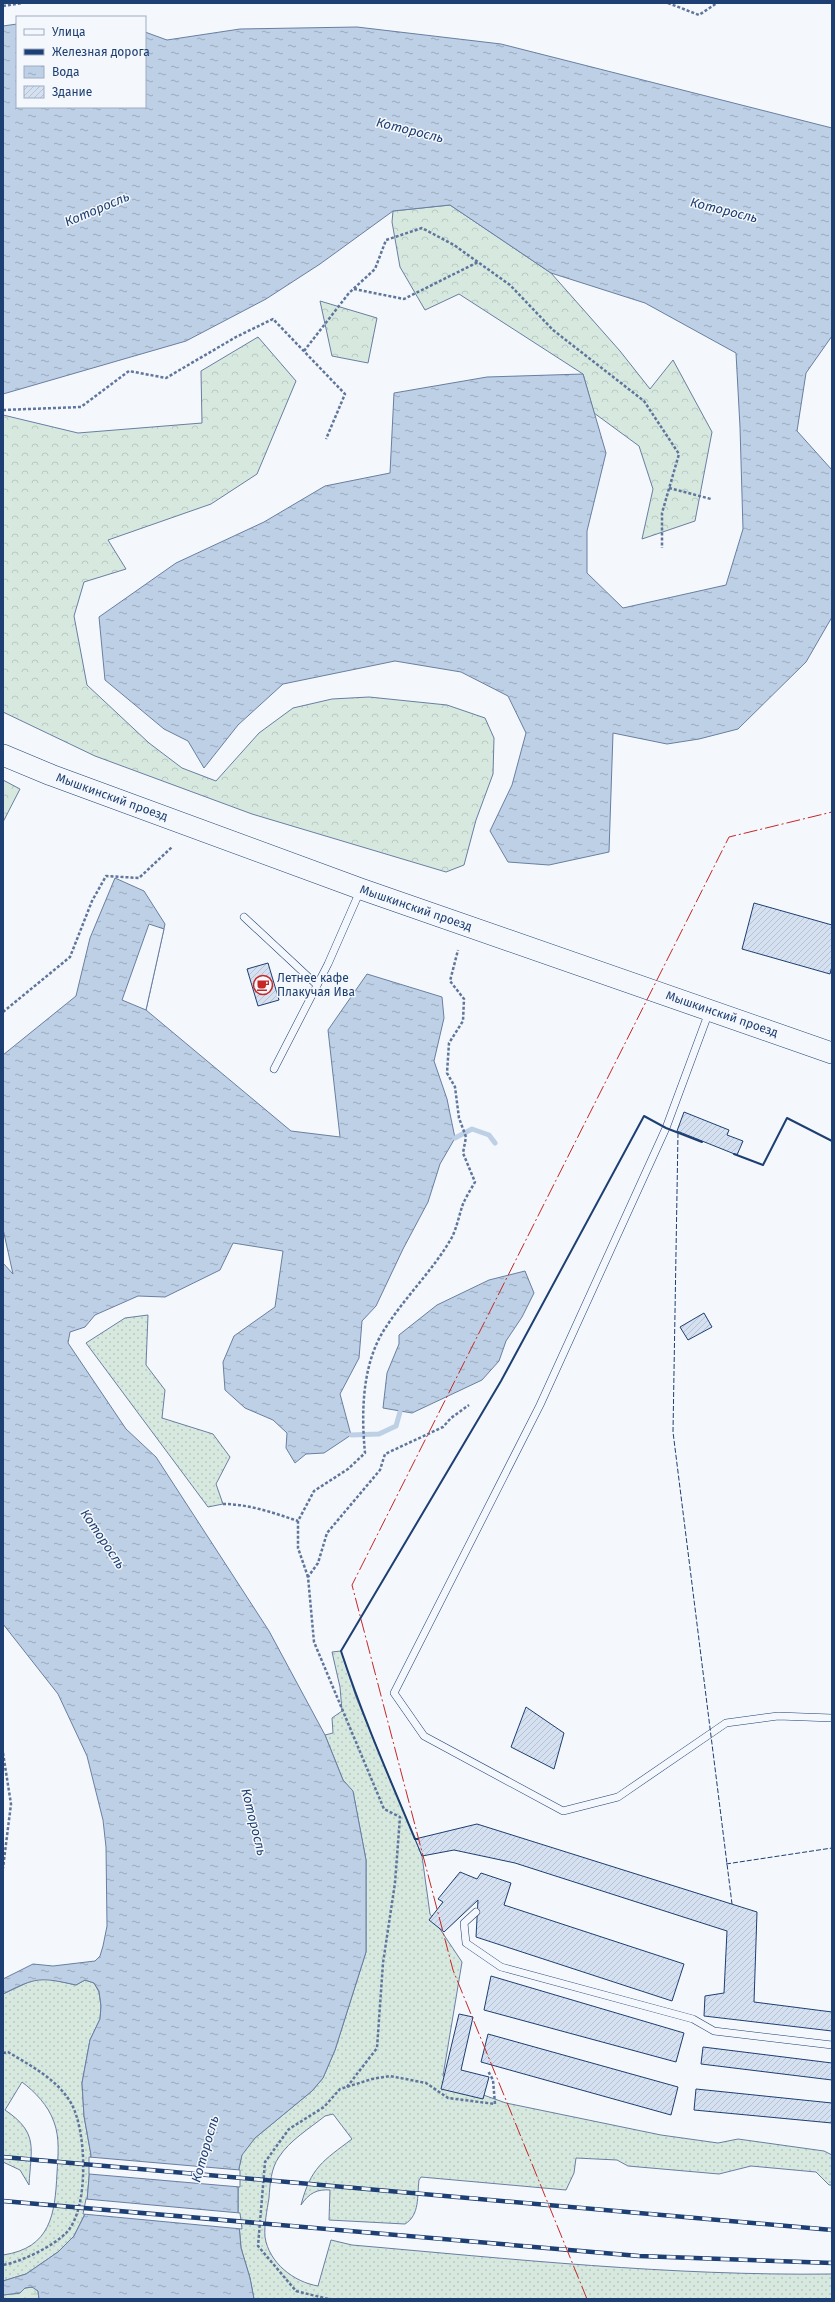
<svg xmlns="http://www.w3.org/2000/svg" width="835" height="2302" viewBox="0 0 835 2302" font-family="'Fira Sans',sans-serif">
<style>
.grass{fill:url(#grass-dots);stroke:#687fa3}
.forest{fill:url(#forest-crowns);stroke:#687fa3}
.wetland{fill:url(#wetland-marsh);stroke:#687fa3}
.water{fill:url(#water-ripples);stroke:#687fa3}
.pier{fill:#f4f7fb;stroke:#687fa3}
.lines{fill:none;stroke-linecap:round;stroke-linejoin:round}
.stream{stroke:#bed0e5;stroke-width:5}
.building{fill:url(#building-hatch);stroke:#1d3f73}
.service-casing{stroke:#1d3f73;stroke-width:8}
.secondary-casing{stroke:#1d3f73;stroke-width:22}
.path{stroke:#5e769c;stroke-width:2.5;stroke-dasharray:3 2;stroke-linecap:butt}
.service{stroke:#f4f7fb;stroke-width:7}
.secondary{stroke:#f4f7fb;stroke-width:21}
.rail-casing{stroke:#1d3f73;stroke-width:4.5}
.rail{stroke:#f4f7fb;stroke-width:3;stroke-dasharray:9;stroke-linecap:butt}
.fence{stroke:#1d3f73;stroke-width:1;stroke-dasharray:5 2;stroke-linecap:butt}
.wall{stroke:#1d3f73;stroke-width:2}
.power{stroke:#c62828;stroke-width:1;stroke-dasharray:14 3 2 3;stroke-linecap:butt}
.labels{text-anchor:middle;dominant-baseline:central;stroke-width:3;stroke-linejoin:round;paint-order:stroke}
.street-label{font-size:12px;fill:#1d3f73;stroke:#f4f7fb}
.poi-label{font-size:12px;fill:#1d3f73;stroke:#f4f7fb;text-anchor:start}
.water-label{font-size:13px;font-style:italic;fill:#1d3f73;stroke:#f4f7fb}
</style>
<defs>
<pattern id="grass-dots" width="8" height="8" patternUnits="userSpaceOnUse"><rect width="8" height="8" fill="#d7e8df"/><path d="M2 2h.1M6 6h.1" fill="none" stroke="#b8c8c3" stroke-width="1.8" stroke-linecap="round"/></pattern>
<pattern id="forest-crowns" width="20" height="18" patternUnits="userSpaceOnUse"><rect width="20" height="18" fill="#d7e8df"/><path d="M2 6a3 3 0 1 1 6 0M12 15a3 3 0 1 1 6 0" fill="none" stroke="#b8c8c3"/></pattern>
<pattern id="wetland-marsh" width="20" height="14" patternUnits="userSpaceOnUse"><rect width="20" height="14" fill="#d7e8df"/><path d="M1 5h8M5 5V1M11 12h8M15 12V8" fill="none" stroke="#b8c8c3"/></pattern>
<pattern id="water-ripples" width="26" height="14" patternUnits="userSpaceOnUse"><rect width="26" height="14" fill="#bed0e5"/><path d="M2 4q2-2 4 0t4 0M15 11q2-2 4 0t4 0" fill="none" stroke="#9aaabe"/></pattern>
<pattern id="building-hatch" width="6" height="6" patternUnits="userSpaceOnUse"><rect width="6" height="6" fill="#d5e0f0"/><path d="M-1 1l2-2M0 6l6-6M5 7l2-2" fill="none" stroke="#b6c1d1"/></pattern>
</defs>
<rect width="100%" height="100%" fill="#f4f7fb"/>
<g class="grass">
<polygon points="148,1315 146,1365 165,1390 162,1418 213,1434 230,1457 216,1484 223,1504 208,1507 86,1343 125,1318"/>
<path d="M341 1651 356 1697 422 1856 430 1914 462 1962 443 2076 458 2086 506 2103 661 2135 718 2143 738 2139 824 2151 832 2155V2185H829L816 2172 751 2166 719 2174 628 2166 617 2160 576 2158 574 2173 566 2190 421 2177 419 2180C417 2196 420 2215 405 2224L329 2220 330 2190C317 2189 309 2193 301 2205 311 2167 323 2161 352 2139L333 2114 325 2116C310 2128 289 2141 279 2157 271 2168 270 2184 269 2198 267 2210 264 2225 265 2237 269 2263 294 2282 318 2286L331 2240 352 2245C512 2259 671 2276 832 2274V2299H254L250 2278 241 2248 238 2213V2173L242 2154 255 2138 312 2091 323 2078 335 2050 366 1952V1860L353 1792 343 1780 325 1735 333 1733 332 1718 342 1711 340 1687 332 1652Z"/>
<path d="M45 1978 76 1985 85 1980 94 1983 99 1992 101 2006 100 2019 90 2040 82 2083 84 2116 91 2155 86 2212 74 2236 58 2252 26 2274 3 2281V2255C51 2248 55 2214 57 2173 58 2156 60 2138 54 2122 48 2105 35 2092 22 2082L5 2110C39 2133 31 2148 29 2185L20 2170 3 2162V1994L35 1979Z"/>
</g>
<g class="forest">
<polygon points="450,205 551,273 620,351 650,389 673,360 712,432 695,521 642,539 653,489 639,446 594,413 583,374 459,294 425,310 400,267 392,222 393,211"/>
<polygon points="320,301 377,318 368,363 332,356"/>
<polygon points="258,337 296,381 257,474 211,504 108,540 126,569 84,582 74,616 87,685 149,743 182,768 216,781 259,733 293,708 332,699 369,697 447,705 485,718 494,738 493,774 476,820 464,865 446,872 252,814 95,756 3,712 3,415 78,433 202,423 201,371"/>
<polygon points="3,780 20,789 3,822"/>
</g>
<polygon class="wetland" points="33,2287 38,2291 39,2299 3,2299 3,2295 20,2293 25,2288"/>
<g class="water">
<polygon points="17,24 17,107 145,107 145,32 167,40 240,29 357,27 501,44 832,128 832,336 806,373 797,431 832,470 832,617 806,662 738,729 699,739 667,744 613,733 609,852 549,865 508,862 490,831 512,785 526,733 508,696 461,672 395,661 283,684 238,725 204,768 188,741 164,729 105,680 99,617 176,563 264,522 325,486 390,473 394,393 487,377 583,374 606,453 587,531 587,573 623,608 726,585 743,529 740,427 736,353 645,303 551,273 450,205 393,211 320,264 266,299 186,341 3,394 3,26"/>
<path d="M115 878 144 891 165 924 146 1010 291 1131 340 1137 328 1030 367 974 442 997 444 1018 434 1061 447 1099 455 1138 440 1164 428 1202 403 1249 376 1306 362 1321 359 1358 340 1394 351 1435 324 1453 306 1454 295 1463 286 1448 287 1433 273 1420 245 1408 225 1390 223 1362 234 1336 275 1307 283 1251 233 1243 220 1270 165 1297 138 1296 95 1315 85 1327 70 1332 68 1343 126 1429 156 1457 269 1631 325 1735 343 1780 353 1791 366 1860V1952L335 2050 323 2078 312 2091 255 2138 242 2155 238 2173V2213L241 2248 250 2278 254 2299H39L38 2291 32 2287 25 2288 20 2293 3 2295V2281L26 2274 58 2252 74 2236 86 2212 91 2155 84 2116 82 2083 90 2040 100 2019 101 2006 99 1991 94 1983 85 1980 76 1985C40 1977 36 1977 3 1994V1979L33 1964 53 1966 95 1961 100 1956 103 1946 107 1926 106 1847 103 1820 87 1756 58 1694 3 1624V1263L13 1274 3 1229V1055L76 996 90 938Z"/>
<polygon points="525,1271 534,1293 522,1317 506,1341 499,1361 482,1380 412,1413 383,1408 387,1373 399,1344 399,1335 437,1305 489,1280"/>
</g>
<g class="pier">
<polygon points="149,924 164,929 146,1010 122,1000"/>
<polygon points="89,2157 240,2170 240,2187 89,2174"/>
<polygon points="86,2199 240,2213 242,2229 83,2214"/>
</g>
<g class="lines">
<g class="stream">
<polyline points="455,1138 472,1129 489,1135 495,1143"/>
<polyline points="351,1435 379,1434 396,1426 400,1412"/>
</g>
</g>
<g class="building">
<polygon points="754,903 832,925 832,966 830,974 742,949"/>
<polygon points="268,963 279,1000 258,1006 247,969"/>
<polygon points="684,1112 729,1130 727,1135 743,1141 737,1155 677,1131"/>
<polygon points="704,1313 712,1327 688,1340 680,1327"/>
<polygon points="526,1707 564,1733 554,1769 511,1747"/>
<polygon points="477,1824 757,1912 754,2002 832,2012 832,2031 704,2016 705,1996 724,1993 727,1931 515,1863 454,1850 422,1856 415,1839"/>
<polygon points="460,1872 477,1879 481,1873 511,1883 504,1905 684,1964 672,2001 476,1937 478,1900 444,1932 429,1920 443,1902 438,1899"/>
<polygon points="491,1976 684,2033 676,2062 484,2010"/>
<polygon points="459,2014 473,2017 461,2070 489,2077 483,2099 441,2089"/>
<polygon points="488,2034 678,2087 671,2115 481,2062"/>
<polygon points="703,2047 832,2063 832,2080 701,2064"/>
<polygon points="696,2089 832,2103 832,2123 694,2110"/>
</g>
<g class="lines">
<defs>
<g id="service">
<polyline points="244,917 317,985"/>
<polyline points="709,1012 666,1128 540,1405 394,1693 424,1736 563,1811 618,1797 726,1723 778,1716 832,1718"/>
<polyline points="274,1069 328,964 360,891"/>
<polyline points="476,1912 464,1923 466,1943 501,1967 693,2019 714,2031 832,2045"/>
</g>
<polyline id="secondary" points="3,755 51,775 361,889 832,1053"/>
</defs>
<use href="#service" class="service-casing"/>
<use href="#secondary" class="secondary-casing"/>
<g class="path">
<polyline points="668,3 699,15 717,3"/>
<polyline points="3,6 22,3"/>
<polyline points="354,289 404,299 478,262"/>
<polyline points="304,351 349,293 375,269 386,240 422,228 454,245 510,285 553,330 644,401 679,454 662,513 662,548"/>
<polyline points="3,410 81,407 129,371 166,378 236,337 273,319 345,394 326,439"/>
<polyline points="669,488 711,499"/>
<polyline points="3,1012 70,957 92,901 106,876 139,878 172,847"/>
<path d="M223 1504C249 1504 274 1513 298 1521"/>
<path d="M308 1577 298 1548V1521L314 1491 348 1469 365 1453C361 1412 362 1362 386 1327 406 1296 433 1270 451 1239 457 1228 459 1215 463 1204 466 1197 471 1189 475 1182L463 1153 466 1137 459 1118 455 1087 447 1073 449 1043 463 1021 464 999 450 981 458 950"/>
<polyline points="3,1753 11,1804 3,1868"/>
<path d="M3 2053 8 2052C31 2066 57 2079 71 2103 87 2131 89 2208 67 2232 54 2246 21 2262 3 2265"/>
<polyline points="347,2087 377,2048 383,1963 395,1883 400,1817 384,1809 314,1642 308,1577 318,1563 327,1533 380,1470 385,1454 443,1427 451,1418 469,1405"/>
<polyline points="328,2299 296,2291 258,2246 265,2162 289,2129 324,2107 340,2089 372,2079 390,2076 426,2083 448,2098 495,2104 493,2080 488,2071"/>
</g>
<use href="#service" class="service"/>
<use href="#secondary" class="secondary"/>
<defs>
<g id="rail">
<polyline points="3,2157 832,2230"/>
<polyline points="3,2201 639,2256 832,2263"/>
</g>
</defs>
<use href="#rail" class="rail-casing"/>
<use href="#rail" class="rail"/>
<g class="fence">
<polyline points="678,1133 673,1432 732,1904"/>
<polyline points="726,1864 832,1848"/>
</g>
<g class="wall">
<polyline points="734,1154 763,1165 787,1118 832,1141"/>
<path d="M418 1839H415C389 1777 362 1715 341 1651L501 1381 644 1116 666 1128 702 1142"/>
</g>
<polyline class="power" points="587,2299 453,1970 352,1585 729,837 832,812"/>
</g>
<defs>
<symbol id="cafe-ring" viewBox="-11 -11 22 22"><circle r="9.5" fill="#f4f7fb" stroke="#c62828" stroke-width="1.5"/><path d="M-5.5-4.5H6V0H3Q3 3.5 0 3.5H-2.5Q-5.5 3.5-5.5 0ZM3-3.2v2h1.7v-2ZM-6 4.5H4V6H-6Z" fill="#c62828"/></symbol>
</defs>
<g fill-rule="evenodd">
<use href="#cafe-ring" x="252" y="974" width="22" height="22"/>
</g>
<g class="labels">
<g class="street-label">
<text transform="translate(112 797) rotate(20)">Мышкинский проезд</text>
<text transform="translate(416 908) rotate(19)">Мышкинский проезд</text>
<text transform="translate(722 1014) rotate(19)">Мышкинский проезд</text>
</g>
<g class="poi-label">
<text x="277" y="978">Летнее кафе<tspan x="277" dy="14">Плакучая Ива</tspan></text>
</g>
<g class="water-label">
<text transform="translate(410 130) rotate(14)">Которосль</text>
<text transform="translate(97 209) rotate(-23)">Которосль</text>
<text transform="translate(724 210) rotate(14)">Которосль</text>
<text transform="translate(103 1539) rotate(56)">Которосль</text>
<text transform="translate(254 1822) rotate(76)">Которосль</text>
<text transform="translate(205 2149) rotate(-74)">Которосль</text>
</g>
</g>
<rect width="835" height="2302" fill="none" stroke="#1d3f73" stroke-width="8"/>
<rect x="16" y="16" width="130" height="92" fill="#f4f7fb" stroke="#9eadc5"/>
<rect x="24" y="29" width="20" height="6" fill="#f4f7fb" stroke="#9eadc5"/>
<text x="52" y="36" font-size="12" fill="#1d3f73">Улица</text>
<rect x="24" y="49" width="20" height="6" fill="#1d3f73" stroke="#9eadc5"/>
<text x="52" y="56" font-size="12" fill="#1d3f73">Железная дорога</text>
<rect x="24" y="66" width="20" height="12" fill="url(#water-ripples)" stroke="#9eadc5"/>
<text x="52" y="76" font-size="12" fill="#1d3f73">Вода</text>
<rect x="24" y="86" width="20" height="12" fill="url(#building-hatch)" stroke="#9eadc5"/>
<text x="52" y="96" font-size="12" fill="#1d3f73">Здание</text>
</svg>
